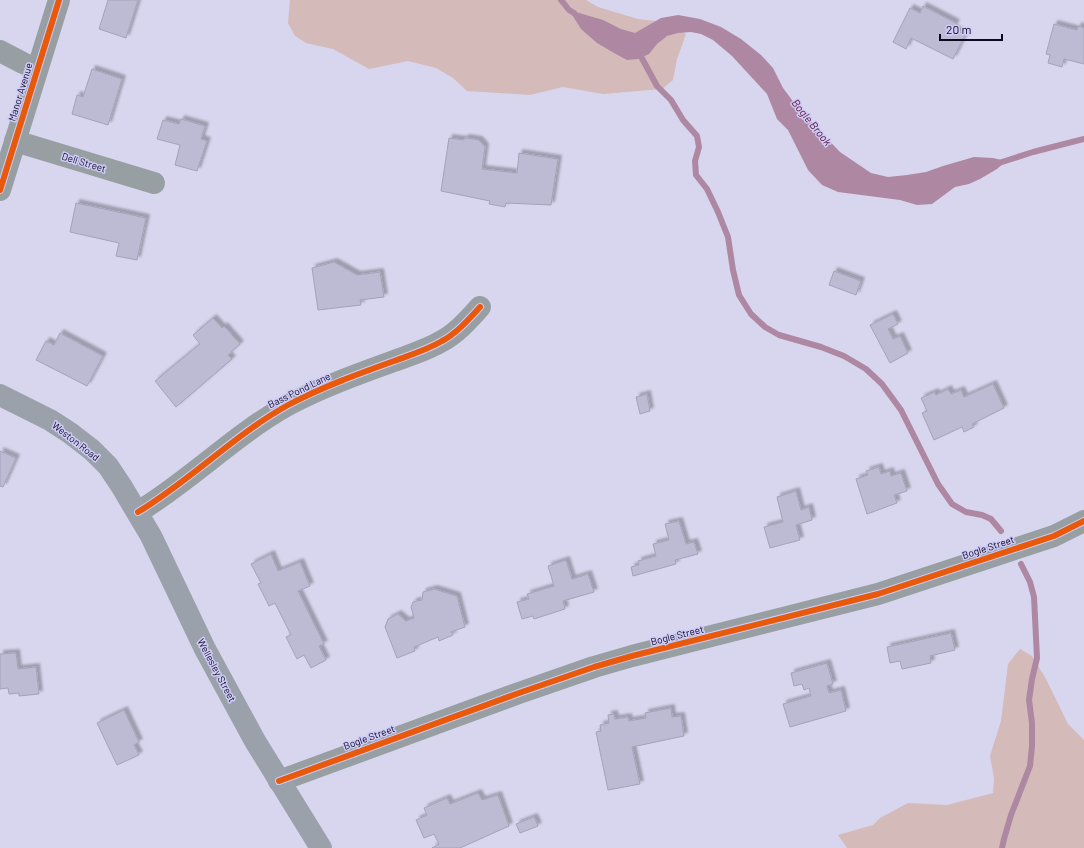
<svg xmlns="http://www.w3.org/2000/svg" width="1084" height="848" viewBox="0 0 1084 848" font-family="Barlow,sans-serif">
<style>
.green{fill:#d4bab8}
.water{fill:#ae88a2}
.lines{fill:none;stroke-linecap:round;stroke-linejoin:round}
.stream{stroke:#ae88a2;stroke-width:6}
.building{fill:#bdbbd3;stroke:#a4a2b9;filter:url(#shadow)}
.minor{stroke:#989fa3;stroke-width:22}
.major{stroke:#9ba1aa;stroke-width:22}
.cycleway-casing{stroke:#cfccf8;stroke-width:8}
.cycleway{stroke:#e8590c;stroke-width:6}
.labels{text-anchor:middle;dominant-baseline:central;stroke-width:3;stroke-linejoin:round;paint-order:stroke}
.street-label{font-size:10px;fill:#0e0922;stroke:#cfccf8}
.water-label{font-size:11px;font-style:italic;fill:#5a153e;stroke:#cfccf8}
</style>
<defs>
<filter id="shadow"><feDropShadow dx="3.5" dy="-3.5" stdDeviation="1" flood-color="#0004"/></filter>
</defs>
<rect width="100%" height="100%" fill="#d7d6ee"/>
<g class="green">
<polygon points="290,0 586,0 598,7 638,19 664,22 686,34 677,59 673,80 662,89 603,94 563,87 530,95 467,91 453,78 436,68 408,61 369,69 333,49 306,43 295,36 288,23"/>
<polygon points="1020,649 1032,656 1046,679 1068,724 1084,740 1084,848 847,848 838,835 873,825 880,818 908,803 947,805 993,793 994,778 990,756 1001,721 1008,664"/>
</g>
<polygon class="water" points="569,10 603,20 621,29 635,33 661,18 678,15 700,19 721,27 741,39 761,55 773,68 783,88 798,108 840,152 871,173 888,177 907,175 926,172 943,166 974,157 993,158 1006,161 997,169 980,179 969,184 955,187 932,204 917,205 900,200 838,192 822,185 808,170 788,130 777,119 767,94 732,56 713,40 701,34 691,32 678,33 667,36 657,44 649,54 638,59 627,60 614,53 597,43 581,29"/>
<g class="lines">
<g class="stream">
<polyline points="561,0 569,10 574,13"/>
<polyline points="638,51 657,86 671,100 683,120 697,136 699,147 695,161 696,175 707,189 718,212 728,237 733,270 739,295 751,314 765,327 779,335 821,347 844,356 866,369 882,384 901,410 938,484 952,504 966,512 982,515 991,519 1001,531"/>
<polyline points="999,163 1033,152 1084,139"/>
<polyline points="1002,848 1004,839 1011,815 1030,766 1032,746 1032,723 1029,700 1032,679 1037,658 1034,597 1030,582 1021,564"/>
</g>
</g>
<g class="building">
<polygon points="108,0 138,0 126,38 99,29"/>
<polygon points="923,6 956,23 953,28 965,35 953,59 911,38 906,49 893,42 910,8 920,13"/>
<polygon points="1054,24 1077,30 1078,26 1084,28 1084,64 1064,59 1062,67 1048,63 1050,55 1046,54"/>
<polygon points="92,69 122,79 108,125 72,114 77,95 83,97"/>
<polygon points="181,119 205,126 201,139 207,141 197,171 175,165 180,145 157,139 163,120 179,124"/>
<polygon points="449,138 463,140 466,138 479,140 485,147 482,169 517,173 519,153 558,159 551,205 506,203 505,207 489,204 490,201 441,191"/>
<polygon points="76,203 146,218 137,260 116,256 119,243 70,232"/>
<polygon points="334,262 357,275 380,272 384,297 360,300 361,305 318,310 312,268"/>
<polygon points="834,271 861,281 856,295 829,285"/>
<polygon points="893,314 898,324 888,329 893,339 900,336 908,353 890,363 870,325"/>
<polygon points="213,318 222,328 224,326 240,344 228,355 232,359 176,407 155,381 200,344 193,335"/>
<polygon points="60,333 103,356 87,386 36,360 46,341 54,345"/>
<polygon points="993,384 1004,408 972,424 974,427 964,432 962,427 934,440 922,413 927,411 921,398 935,392 936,395 948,389 951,394 961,390 964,397"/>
<polygon points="647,394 650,411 640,414 636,397"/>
<polygon points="0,451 16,458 3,487 0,486"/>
<polygon points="879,467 881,474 890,471 891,476 901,473 907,491 894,495 897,503 867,514 856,479 868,475 866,471"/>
<polygon points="796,491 801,510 809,507 812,520 796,525 800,540 770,548 764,527 783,522 777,497"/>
<polygon points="679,521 686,544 694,542 698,554 675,560 676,564 633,576 631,567 639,565 638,561 656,556 653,544 669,540 665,524"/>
<polygon points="271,554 278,571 300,562 310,586 298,591 324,644 319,646 326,660 311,668 304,655 297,659 286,637 291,635 275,603 269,606 258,584 261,583 251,564"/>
<polygon points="566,560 572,579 588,574 594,592 563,601 565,609 534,619 533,616 522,619 517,602 529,599 527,594 554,586 548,566"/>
<polygon points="434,589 457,596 465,627 451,632 453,635 439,641 438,637 414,647 415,651 397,658 385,627 388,619 398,614 406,621 414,618 411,607 413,602 422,600 423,592"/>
<polygon points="951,633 955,650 930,656 931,663 902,669 900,661 890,663 887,647"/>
<polygon points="16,653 18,669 36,667 39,694 19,696 19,693 9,694 8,688 0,689 0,654"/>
<polygon points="827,663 833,684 827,686 829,693 841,690 846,711 790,727 783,704 811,696 809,688 804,690 802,684 794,686 791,673"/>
<polygon points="671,708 672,717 681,716 684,736 632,747 640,784 608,790 596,732 601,731 600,725 609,723 608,715 614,714 615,719 628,717 629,721 646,718 645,713"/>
<polygon points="124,710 139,742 134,745 139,755 117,765 97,723"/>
<polygon points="478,793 482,800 498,795 509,826 460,848 432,848 439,844 434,834 424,838 416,820 427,815 424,808 447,798 450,804"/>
<polygon points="534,817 538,826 520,833 516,824"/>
</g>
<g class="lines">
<g class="minor">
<polyline points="0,51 23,63 37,69"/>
<polyline points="15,141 154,183"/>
<polyline points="0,190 59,0"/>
<path d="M138 512C191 480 234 435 288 405 322 387 358 374 394 361 410 355 427 350 442 341 457 333 469 319 480 307"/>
<polyline points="279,781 519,693 594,667 632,656 878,594 1054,536 1084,521"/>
</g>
<polyline class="major" points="0,395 50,420 70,433 92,450 108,466 122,487 151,536 205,649 255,741 321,848"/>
<defs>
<g id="cycleway">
<polyline points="0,190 59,0"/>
<path d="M138 512C191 480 234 435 288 405 322 387 358 374 394 361 410 355 427 350 442 341 457 333 469 319 480 307"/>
<polyline points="279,781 519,693 594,667 632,656 878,594 1054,536 1084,521"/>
</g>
</defs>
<use href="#cycleway" class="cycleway-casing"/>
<use href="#cycleway" class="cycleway"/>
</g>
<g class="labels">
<g class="street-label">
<text transform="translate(20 92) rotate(-73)">Manor Avenue</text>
<text transform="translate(84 162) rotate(17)">Dell Street</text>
<text transform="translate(299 390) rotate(-26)">Bass Pond Lane</text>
<text transform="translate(76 441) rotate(38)">Weston Road</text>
<text transform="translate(988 547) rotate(-18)">Bogle Street</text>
<text transform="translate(677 635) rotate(-14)">Bogle Street</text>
<text transform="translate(217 670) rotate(62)">Wellesley Street</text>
<text transform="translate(369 737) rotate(-20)">Bogle Street</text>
</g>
<g class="water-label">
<text transform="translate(812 122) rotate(51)">Bogle Brook</text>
</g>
</g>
<path d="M940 34v6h62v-6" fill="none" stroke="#0e0922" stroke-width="2"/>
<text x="946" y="34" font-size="12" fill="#0e0922" stroke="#cfccf8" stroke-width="3" paint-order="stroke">20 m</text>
</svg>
